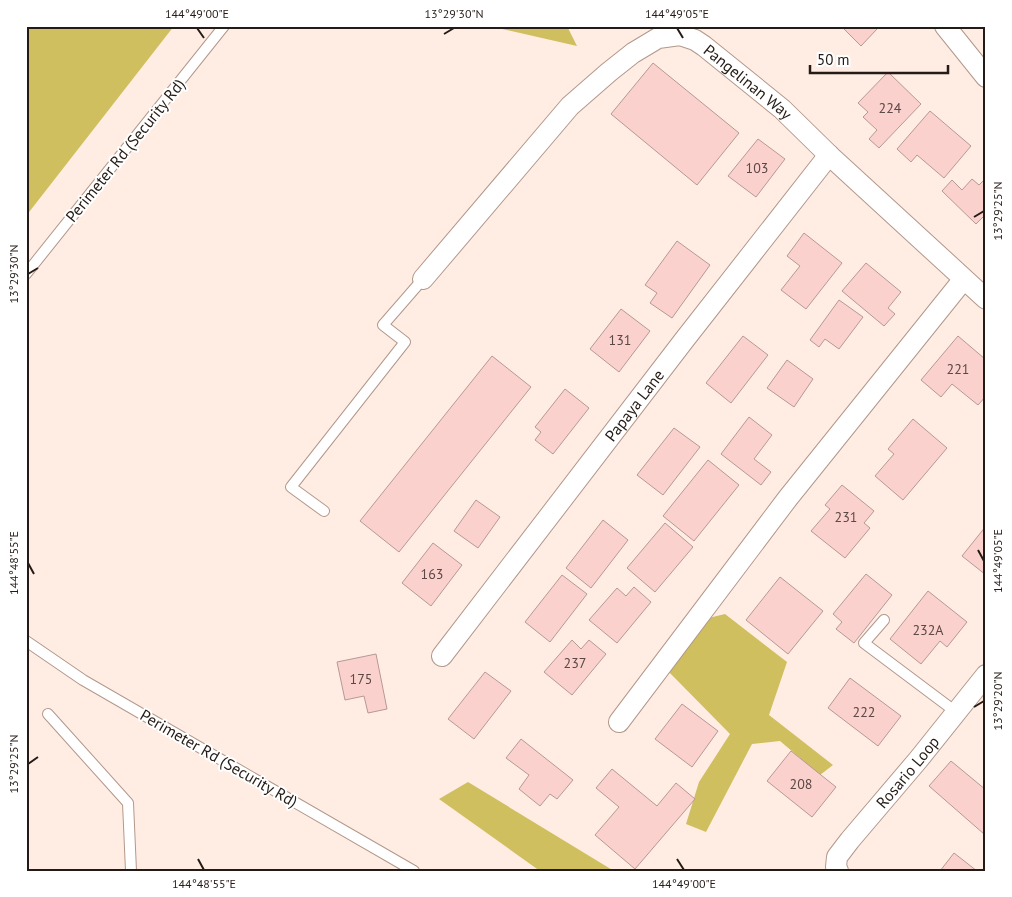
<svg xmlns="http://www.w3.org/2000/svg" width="1012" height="897" viewBox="0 0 1012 897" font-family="'PT Sans',sans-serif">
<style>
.forest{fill:#cfbf5f}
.building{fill:#fbd1cd;stroke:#b79894}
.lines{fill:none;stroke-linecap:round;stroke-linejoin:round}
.lane-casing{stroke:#b3988a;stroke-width:12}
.street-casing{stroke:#b3988a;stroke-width:22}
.lane{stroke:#fff;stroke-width:10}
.street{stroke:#fff;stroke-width:20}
.ticks{fill:none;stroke:#251b16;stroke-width:2}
.labels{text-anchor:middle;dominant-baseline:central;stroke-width:4;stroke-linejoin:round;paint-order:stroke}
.number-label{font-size:14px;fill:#5a4844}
.street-label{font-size:16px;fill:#251b16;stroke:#fff}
.neatline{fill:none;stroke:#251b16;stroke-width:2}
.ticks-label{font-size:12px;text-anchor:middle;fill:#251b16}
</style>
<rect width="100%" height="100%" fill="#ffede4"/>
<g class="forest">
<polygon points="26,26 174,26 26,216"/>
<polygon points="489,26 558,26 568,28 577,46"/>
<polygon points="725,614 787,662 769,715 833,765 820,775 780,741 752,744 706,832 686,824 699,782 730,734 665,668 696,621"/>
<polygon points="468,782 614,871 540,871 439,799"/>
</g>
<g class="building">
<polygon points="841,26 874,26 877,29 861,46"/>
<polygon points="653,63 739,133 697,185 611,114"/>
<polygon points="888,72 921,104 879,148 869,139 877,130 863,117 868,112 858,103"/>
<polygon points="930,111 971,146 944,178 917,155 911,162 897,149"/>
<polygon points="758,139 785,159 756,197 728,176"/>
<polygon points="986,178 986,214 976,224 942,191 952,180 962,190 972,179 979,185"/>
<polygon points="804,233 842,263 806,309 781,290 800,266 787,256"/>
<polygon points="677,241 710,265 672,318 650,303 657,293 645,285"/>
<polygon points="866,263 901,292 888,308 895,314 884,326 842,291"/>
<polygon points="839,300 863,317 839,349 825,339 819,347 810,340"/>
<polygon points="621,309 650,331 619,372 590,349"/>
<polygon points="743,336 768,355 731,403 706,383"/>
<polygon points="958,336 985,359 986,358 986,396 978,405 952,384 941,397 921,380"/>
<polygon points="492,356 531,387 399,552 360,521"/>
<polygon points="787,360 813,379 794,407 767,388"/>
<polygon points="565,389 589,408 553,454 535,440 541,432 535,427"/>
<polygon points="749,417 772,435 754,459 771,472 761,485 721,454"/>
<polygon points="913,419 947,448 903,500 875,476 894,454 888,449"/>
<polygon points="674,428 700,447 663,495 637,475"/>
<polygon points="708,460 739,485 694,541 663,516"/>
<polygon points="842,485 874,511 864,523 870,528 845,558 811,531 830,509 825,505"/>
<polygon points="476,500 500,517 478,548 454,531"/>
<polygon points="603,520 628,540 591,588 566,568"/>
<polygon points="665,523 693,547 655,592 627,568"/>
<polygon points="986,526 986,575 962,556"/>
<polygon points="433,543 462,565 431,606 402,583"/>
<polygon points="866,574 892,595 854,643 836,629 842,622 833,614"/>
<polygon points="562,575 587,594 550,642 525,622"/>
<polygon points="780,577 823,611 788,654 746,620"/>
<polygon points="634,587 651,602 617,643 589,620 617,588 626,596"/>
<polygon points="928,591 967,622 947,647 940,641 921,664 890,639"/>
<polygon points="572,640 581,649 589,640 606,654 572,695 544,672"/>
<polygon points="376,654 387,709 368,713 364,696 345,700 337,662"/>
<polygon points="485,672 511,691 474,739 448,719"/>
<polygon points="850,678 901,716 878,746 828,708"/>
<polygon points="682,704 718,731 692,767 655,739"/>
<polygon points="521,739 573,780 557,799 550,794 540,806 519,789 529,775 506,758"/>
<polygon points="791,751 836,787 812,817 767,781"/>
<polygon points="951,761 986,790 986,833 984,834 929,786"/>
<polygon points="612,769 657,806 676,783 695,799 635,869 595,835 619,807 596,788"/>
<polygon points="954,853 977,871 940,871"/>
</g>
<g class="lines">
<defs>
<g id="lane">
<polyline points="26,274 224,26"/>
<polyline points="324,511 291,487 405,342 383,325 423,279"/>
<polyline points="884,620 864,643 956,712"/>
<polyline points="26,641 83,680 414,871"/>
<polyline points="48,714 128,803 131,871"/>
</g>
<g id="street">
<polyline points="945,26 986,77"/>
<path id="s1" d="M423 279 570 106 609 72 633 53 658 38 680 35 695 40 704 46 782 109 829 155 986 299"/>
<path id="s2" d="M442 656 685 339 829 155"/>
<polyline points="619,722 788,498 963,280"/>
<path id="s3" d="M838 871 836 867 837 857 850 840 918 760 986 675"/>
</g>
</defs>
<use href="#lane" class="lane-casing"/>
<use href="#street" class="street-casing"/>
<use href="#lane" class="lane"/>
<use href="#street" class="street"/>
</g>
<path class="ticks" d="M197 28 204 38M677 28 683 38M444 34 454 28M974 217 984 211M28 274 38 268M978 550 984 561M28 563 34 574M974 707 984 701M28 764 38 757M198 859 204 870M677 859 684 870"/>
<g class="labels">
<g class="number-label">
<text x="890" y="108">224</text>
<text x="757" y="168">103</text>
<text x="620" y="340">131</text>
<text x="958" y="369">221</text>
<text x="846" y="517">231</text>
<text x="432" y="574">163</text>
<text x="928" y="630">232A</text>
<text x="575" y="663">237</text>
<text x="361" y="679">175</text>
<text x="864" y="712">222</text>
<text x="801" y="784">208</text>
</g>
<g class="street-label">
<text stroke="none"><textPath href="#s1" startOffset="444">Pangelinan Way</textPath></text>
<text transform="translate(125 150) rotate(-51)">Perimeter Rd (Security Rd)</text>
<text stroke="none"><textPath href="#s2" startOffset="316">Papaya Lane</textPath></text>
<text transform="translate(219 758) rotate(30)">Perimeter Rd (Security Rd)</text>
<text stroke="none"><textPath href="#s3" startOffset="125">Rosario Loop</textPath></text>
</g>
</g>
<rect width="1012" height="897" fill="none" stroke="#ffffff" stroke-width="55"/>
<path d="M810 65v8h138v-8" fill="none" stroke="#251b16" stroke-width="2.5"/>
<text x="817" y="65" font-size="15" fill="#251b16" stroke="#ffffff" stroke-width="4" paint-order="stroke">50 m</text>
<rect x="28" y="28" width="956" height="842" class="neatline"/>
<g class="ticks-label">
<text x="197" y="18">144°49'00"E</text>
<text x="454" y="18">13°29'30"N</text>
<text x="677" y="18">144°49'05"E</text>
<text transform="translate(998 211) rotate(-90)" y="4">13°29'25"N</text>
<text transform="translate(14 274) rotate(-90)" y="4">13°29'30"N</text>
<text transform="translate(998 561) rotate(-90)" y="4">144°49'05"E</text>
<text transform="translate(14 563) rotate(-90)" y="4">144°48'55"E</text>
<text transform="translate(998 701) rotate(-90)" y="4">13°29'20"N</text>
<text transform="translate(14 764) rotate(-90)" y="4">13°29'25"N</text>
<text x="204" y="888">144°48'55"E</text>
<text x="684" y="888">144°49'00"E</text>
</g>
</svg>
